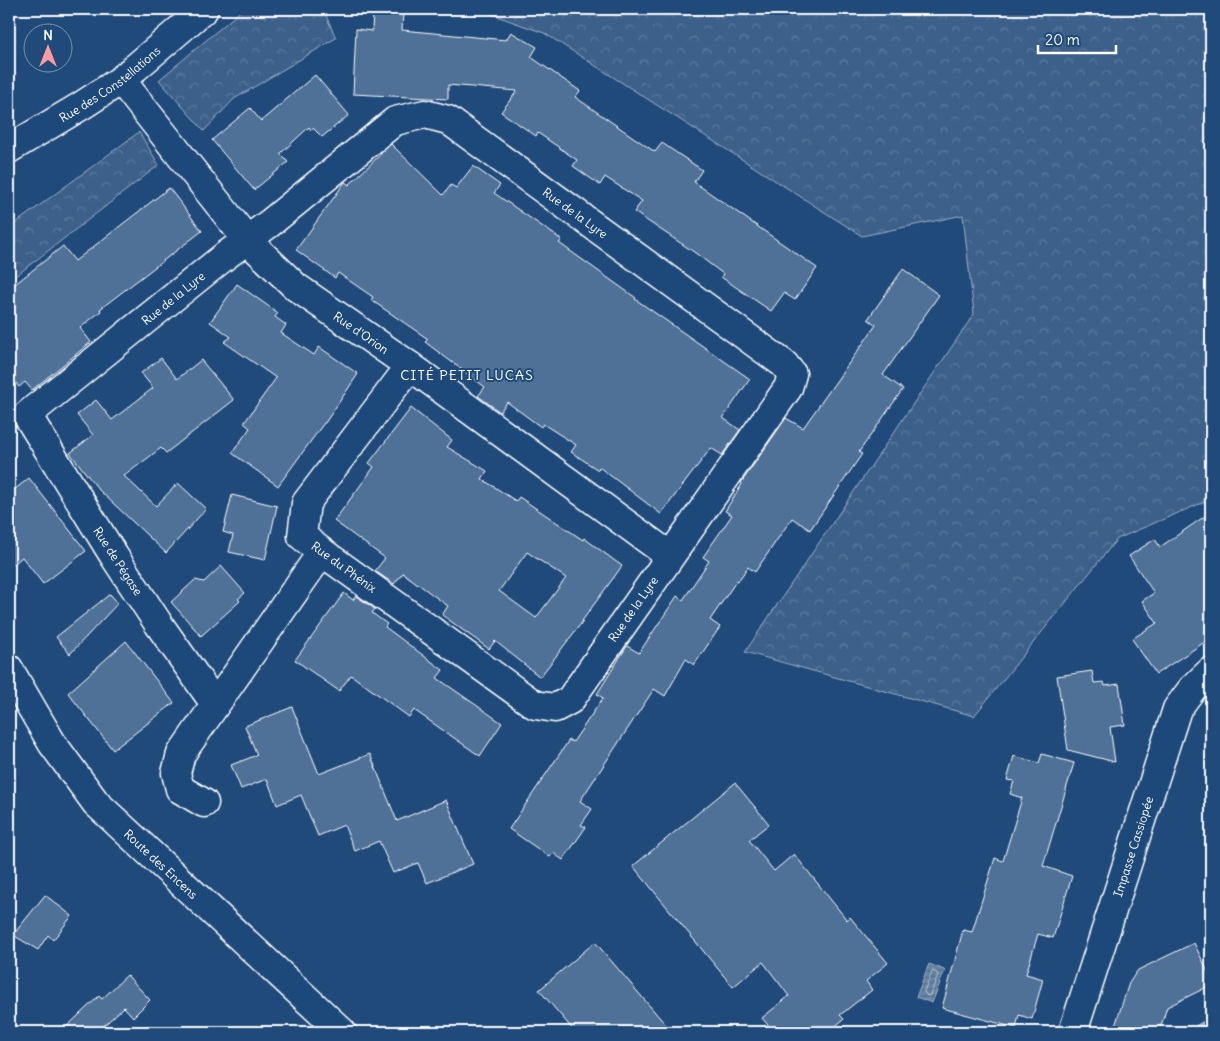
<svg xmlns="http://www.w3.org/2000/svg" width="1220" height="1041" viewBox="0 0 1220 1041" font-family="Delius,sans-serif">
<style>
.forest{fill:url(#forest-crowns);stroke:#9eb0c5}
.water{fill:url(#water-rules);stroke:#a3b5c8}
.lines{fill:none;stroke-linecap:round;stroke-linejoin:round}
.shore{stroke:#c1cddb;stroke-width:1}
.stream{stroke:#a3b5c8;stroke-width:8}
.building{fill:#507197;stroke:#fff;fill-rule:evenodd}
.minor-casing{stroke:#fff;stroke-width:31}
.minor{stroke:#1f4a7a;stroke-width:28}
.labels{text-anchor:middle;dominant-baseline:central;stroke-width:4;stroke-linejoin:round;paint-order:stroke}
.street-label{font-size:12px;fill:#fff;stroke:#1f4a7a}
.neighbourhood-label{font-size:14px;letter-spacing:1px;fill:#fff;stroke:#1f4a7a}
</style>
<defs>
<pattern id="forest-crowns" width="20" height="18" patternUnits="userSpaceOnUse" patternTransform="scale(1.25)"><rect width="20" height="18" fill="#3c618b"/><path d="M2 6a3 3 0 1 1 6 0M12 15a3 3 0 1 1 6 0" fill="none" stroke="#59799c"/></pattern>
<pattern id="water-rules" width="6" height="5" patternUnits="userSpaceOnUse" patternTransform="scale(1.25)"><rect width="6" height="5" fill="#6583a4"/><path d="M0 2.5h6" fill="none" stroke="#5b6d81"/></pattern>
</defs>
<rect width="100%" height="100%" fill="#1f4a7a"/>
<filter id="ink" filterUnits="userSpaceOnUse"><feTurbulence type="fractalNoise" baseFrequency=".02" numOctaves="2"/><feDisplacementMap in="SourceGraphic" scale="10" xChannelSelector="R" yChannelSelector="G"/><feConvolveMatrix kernelMatrix="1 2 1 2 8 2 1 2 1" color-interpolation-filters="sRGB"/></filter>
<g filter="url(#ink)">
<g class="forest">
<polygon points="243,9 323,9 336,38 234,99 204,131 159,80"/>
<polygon points="477,9 1211,9 1211,499 1117,539 974,716 745,652 974,314 963,215 862,236 544,33"/>
<polygon points="139,132 159,165 9,281 9,228"/>
</g>
<polygon class="water" points="929,964 945,970 932,1003 916,997"/>
<g class="lines">
<polygon class="shore" points="933,971 937,973 938,975 930,995 927,996 924,992"/>
<polyline class="stream" points="1192,1032 1211,1021"/>
</g>
<g class="building">
<polygon points="373,12 403,13 402,30 506,40 511,32 537,47 531,57 580,91 575,97 655,152 662,143 702,170 694,182 817,268 795,300 784,293 771,311 721,277 723,274 694,252 634,212 642,201 605,177 600,185 573,166 577,160 538,133 536,136 501,112 517,91 448,85 448,99 353,94 356,29 372,31"/>
<polygon points="315,75 349,115 322,137 313,128 311,130 309,127 280,154 288,162 254,190 212,140 250,108 261,121"/>
<polygon points="391,144 443,195 451,185 456,188 473,166 500,185 494,193 562,240 559,243 636,298 635,299 750,379 723,418 740,430 722,455 711,448 661,514 599,467 598,470 571,452 576,445 543,424 541,427 507,402 500,412 478,396 485,387 425,342 428,339 371,300 373,297 338,273 335,278 296,250 345,182 349,185"/>
<polygon points="169,188 202,231 100,309 101,311 80,328 91,342 32,390 25,382 19,387 9,374 9,289 63,246 75,261"/>
<polygon points="903,269 939,295 883,375 903,389 859,452 862,454 810,530 792,518 755,572 748,567 738,581 737,580 710,620 720,627 694,665 686,659 665,696 654,689 580,801 592,809 581,825 586,827 563,860 553,853 550,857 509,829 569,740 573,742 603,698 597,694 627,646 639,653 677,596 683,600 709,561 703,557 732,515 725,511 742,484 741,483 786,418 803,428 876,325 868,319"/>
<polygon points="237,284 278,313 275,317 286,325 281,333 314,355 319,347 358,374 325,423 324,423 278,486 232,453 250,428 244,423 276,378 224,342 231,337 210,322"/>
<polygon points="161,358 177,379 201,360 234,400 166,453 161,448 124,476 156,506 178,483 206,509 166,553 99,490 70,453 93,435 77,415 96,400 112,420 153,388 141,373"/>
<path d="M411 408 452 440 447 447 487 471 482 479 516 501 519 497 583 540 584 538 622 566 582 621H583L540 677 495 641 489 649 442 615 448 606 403 573 394 584 375 571 385 558 334 521 374 467 369 463ZM527 552 566 578 536 618 499 591Z"/>
<polygon points="29,478 86,551 43,584 22,557 9,568 9,494"/>
<polygon points="232,495 277,506 265,560 229,552 233,535 223,532"/>
<polygon points="1211,512 1211,638 1156,674 1132,639 1157,623 1142,601 1154,593 1129,556 1155,539 1160,547"/>
<polygon points="221,566 245,593 238,599 240,601 201,636 171,602 195,580 204,582"/>
<polygon points="344,593 353,600 356,596 375,609 372,613 387,624 385,627 443,670 437,678 502,723 480,756 414,710 409,717 351,675 339,691 295,660"/>
<polygon points="110,594 118,603 70,654 56,637"/>
<polygon points="126,641 174,703 113,750 68,693"/>
<polygon points="1092,671 1094,683 1104,682 1105,686 1119,684 1125,725 1110,727 1115,762 1068,750 1057,676"/>
<polygon points="292,707 319,774 370,754 397,821 446,800 473,864 427,883 418,863 393,873 379,841 355,851 344,825 318,836 301,795 277,805 267,779 241,789 231,765 257,755 245,726"/>
<polygon points="1042,754 1074,763 1043,866 1072,876 1053,938 1038,934 1026,974 1043,979 1032,1019 1019,1015 1016,1028 942,1008 963,930 972,932 995,858 1003,861 1022,798 1010,794 1014,781 1007,780 1014,756 1039,763"/>
<polygon points="735,783 769,824 749,840 774,871 794,854 847,920 850,917 888,963 866,981 872,990 840,1015 844,1019 828,1032 774,1032 762,1018 789,996 763,962 733,987 633,866"/>
<polygon points="45,895 72,916 53,940 48,935 38,950 13,935"/>
<polygon points="595,942 672,1032 575,1032 539,990"/>
<polygon points="1194,943 1211,978 1211,985 1167,1007 1159,1032 1133,1032 1115,1026 1129,983 1138,970"/>
<polygon points="127,975 150,1000 133,1017 124,1007 97,1032 61,1032 99,996 102,999"/>
</g>
<g class="lines">
<defs>
<g id="minor">
<path id="s1" d="M121 80 247 240 296 287 410 366 670 556"/>
<path id="s2" d="M9 149 81 106 121 80 204 9"/>
<path id="s3" d="M9 669 52 743 96 803 342 1032"/>
<path id="s4" d="M215 704 158 623 114 556 27 415 225 256 270 223 395 121 425 114 448 120 784 364 792 374 788 388 570 700 555 708 535 705 322 552 302 536 306 503 410 366"/>
<polyline points="204,803 180,789 176,773 181,754 322,552"/>
<path id="s5" d="M1073 1032 1177 709 1192 689 1211 671"/>
</g>
</defs>
<use href="#minor" class="minor-casing"/>
<use href="#minor" class="minor"/>
</g>
</g>
<g class="labels">
<g class="street-label">
<text stroke="none"><textPath href="#s2" startOffset="120">Rue des Constellations</textPath></text>
<text stroke="none"><textPath href="#s4" startOffset="1028">Rue de la Lyre</textPath></text>
<text stroke="none"><textPath href="#s4" startOffset="532">Rue de la Lyre</textPath></text>
<text stroke="none"><textPath href="#s1" startOffset="351">Rue d'Orion</textPath></text>
<text transform="translate(118 561) rotate(57)">Rue de Pégase</text>
<text transform="translate(344 567) rotate(36)">Rue du Phénix</text>
<text transform="translate(633 609) rotate(-55)">Rue de la Lyre</text>
<text stroke="none"><textPath href="#s5" startOffset="195">Impasse Cassiopée</textPath></text>
<text stroke="none"><textPath href="#s3" startOffset="249">Route des Encens</textPath></text>
</g>
<g class="neighbourhood-label">
<text x="467" y="375">CITÉ PETIT LUCAS</text>
</g>
</g>
<rect width="1220" height="1041" fill="none" stroke="#1f4a7a" stroke-width="30"/>
<rect x="15" y="15" width="1190" height="1011" fill="none" stroke="#fff" stroke-width="2" filter="url(#ink)"/>
<g transform="translate(48 48)"><circle r="24" fill="#1f4a7a" stroke="#7992af"/>
<path d="M0-4L9 19L0 12L-9 19Z" fill="#ff9aa2"/>
<text y="-8" font-size="14" font-weight="bold" text-anchor="middle" fill="#ffffff">N</text>
</g>
<path d="M1038 45v8h78v-8" fill="none" stroke="#ffffff" stroke-width="2.5"/>
<text x="1045" y="45" font-size="15" fill="#ffffff" stroke="#1f4a7a" stroke-width="4" paint-order="stroke">20 m</text>
</svg>
